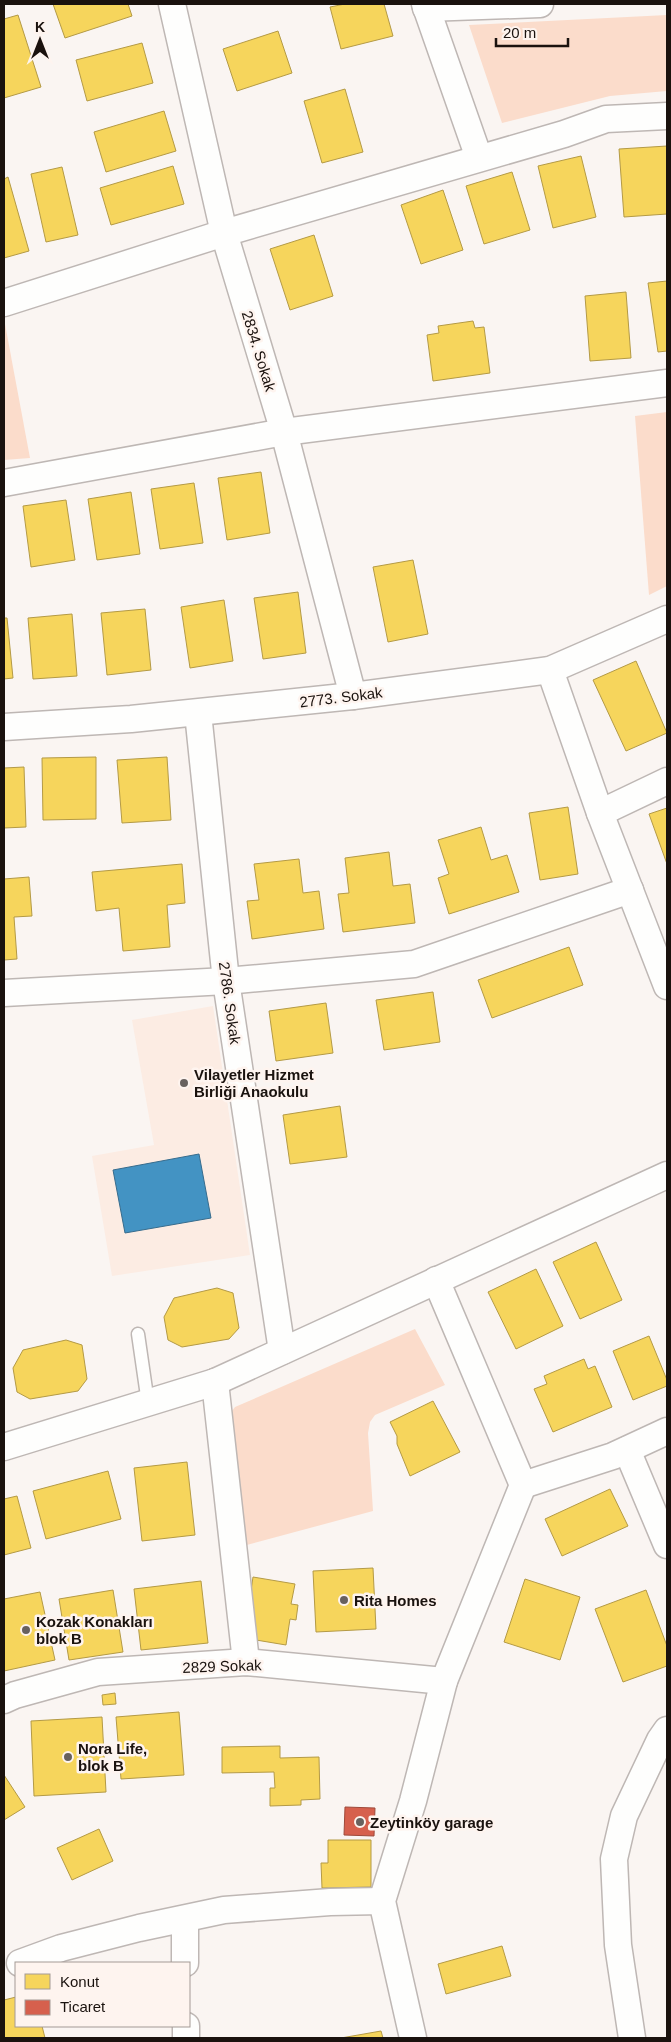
<svg xmlns="http://www.w3.org/2000/svg" width="671" height="2042" viewBox="0 0 671 2042" font-family="Arial,sans-serif">
<style>
.built{fill:#fcece3}
.green{fill:#fbdccb}
.homes{fill:#f6d55c;stroke:#b49a45}
.shops{fill:#d6604d;stroke:#9e493a}
.schools{fill:#4393c3;stroke:#376c8d}
.lines{fill:none;stroke-linecap:round;stroke-linejoin:round}
.service-casing{stroke:#beb7b4;stroke-width:15}
.minor-casing{stroke:#beb7b4;stroke-width:29}
.service{stroke:#fefefd;stroke-width:12}
.minor{stroke:#fefefd;stroke-width:26}
.poi-dot{fill:#68615e;stroke:#fef4ef;stroke-width:2}
.labels{text-anchor:middle;dominant-baseline:central;stroke-width:5;stroke-linejoin:round;paint-order:stroke}
.street-label{font-size:15px;fill:#1a120e;stroke:#fef4ef}
.poi-label{font-size:15px;font-weight:bold;fill:#1a120e;stroke:#fef4ef;text-anchor:start}
</style>
<rect width="100%" height="100%" fill="#faf5f2"/>
<polygon class="built" points="213,1006 250,1255 112,1276 92,1156 154,1145 132,1020"/>
<g class="green">
<polygon points="667,15 667,91 610,96 502,123 469,25"/>
<polygon points="4,324 5,324 30,458 4,460"/>
<polygon points="667,412 667,586 649,595 635,416"/>
<polygon points="415,1329 445,1385 375,1415 370,1422 368,1433 373,1511 243,1546 229,1415 235,1407"/>
</g>
<g class="homes">
<polygon points="53,4 128,4 132,16 65,38"/>
<polygon points="345,4 384,4 393,36 341,49 330,7"/>
<polygon points="18,15 41,87 4,98 4,19"/>
<polygon points="278,31 292,73 237,91 223,49"/>
<polygon points="142,43 153,83 87,101 76,60"/>
<polygon points="345,89 363,152 322,163 304,101"/>
<polygon points="164,111 176,151 106,172 94,132"/>
<polygon points="667,146 667,214 624,217 619,149"/>
<polygon points="581,156 596,217 553,228 538,166"/>
<polygon points="173,166 184,204 111,225 100,188"/>
<polygon points="62,167 78,235 46,242 31,174"/>
<polygon points="512,172 530,230 484,244 466,186"/>
<polygon points="8,177 29,251 4,258 4,179"/>
<polygon points="443,190 463,250 421,264 401,205"/>
<polygon points="314,235 333,296 290,310 270,249"/>
<polygon points="667,281 667,351 658,352 648,283"/>
<polygon points="626,292 631,358 590,361 585,296"/>
<polygon points="473,321 475,328 484,327 490,373 433,381 427,335 439,333 438,326"/>
<polygon points="261,472 270,533 227,540 218,478"/>
<polygon points="194,483 203,543 160,549 151,489"/>
<polygon points="131,492 140,554 97,560 88,499"/>
<polygon points="66,500 75,560 31,567 23,506"/>
<polygon points="413,560 428,634 388,642 373,567"/>
<polygon points="298,592 306,653 263,659 254,598"/>
<polygon points="224,600 233,661 190,668 181,607"/>
<polygon points="145,609 151,670 107,675 101,613"/>
<polygon points="72,614 77,676 33,679 28,618"/>
<polygon points="4,618 7,618 13,678 4,679"/>
<polygon points="636,661 667,733 626,751 593,680"/>
<polygon points="96,757 96,819 43,820 42,758"/>
<polygon points="167,757 171,820 122,823 117,760"/>
<polygon points="24,767 26,827 4,828 4,768"/>
<polygon points="568,807 578,874 540,880 529,813"/>
<polygon points="667,808 667,864 649,814"/>
<polygon points="481,827 491,860 507,855 519,892 449,914 438,878 449,874 438,840"/>
<polygon points="389,852 393,886 410,884 415,923 343,932 338,894 349,893 345,858"/>
<polygon points="299,859 303,893 319,891 324,929 252,939 247,901 259,900 254,864"/>
<polygon points="182,864 185,903 167,905 170,947 123,951 119,908 96,911 92,872"/>
<polygon points="29,877 32,916 14,917 17,959 4,960 4,879"/>
<polygon points="569,947 583,985 492,1018 478,980"/>
<polygon points="433,992 440,1042 384,1050 376,1000"/>
<polygon points="326,1003 333,1053 276,1061 269,1011"/>
<polygon points="340,1106 347,1157 290,1164 283,1115"/>
<polygon points="596,1242 622,1300 580,1319 553,1262"/>
<polygon points="536,1269 563,1326 516,1349 488,1292"/>
<polygon points="217,1288 233,1293 239,1328 229,1339 182,1347 168,1340 164,1317 174,1298"/>
<polygon points="649,1336 667,1380 667,1386 633,1400 613,1351"/>
<polygon points="66,1340 82,1345 87,1379 78,1391 30,1399 17,1392 13,1368 23,1350"/>
<polygon points="584,1359 588,1369 595,1366 612,1407 553,1432 534,1389 547,1384 544,1376"/>
<polygon points="433,1401 460,1452 410,1476 397,1444 397,1436 390,1422"/>
<polygon points="187,1462 195,1535 142,1541 134,1468"/>
<polygon points="108,1471 121,1519 46,1539 33,1491"/>
<polygon points="610,1489 628,1526 562,1556 545,1519"/>
<polygon points="17,1496 31,1548 4,1555 4,1499"/>
<polygon points="373,1568 376,1629 316,1632 313,1571"/>
<polygon points="253,1577 295,1584 291,1604 298,1605 296,1620 290,1619 286,1645 244,1638"/>
<polygon points="525,1579 580,1597 560,1660 504,1642"/>
<polygon points="201,1581 208,1643 141,1650 134,1589"/>
<polygon points="113,1590 123,1652 69,1660 59,1599"/>
<polygon points="646,1590 667,1646 667,1666 623,1682 595,1609"/>
<polygon points="40,1592 55,1660 4,1671 4,1599"/>
<polygon points="115,1693 116,1704 103,1705 102,1695"/>
<polygon points="179,1712 184,1775 121,1779 116,1717"/>
<polygon points="102,1717 106,1792 34,1796 31,1721"/>
<polygon points="280,1746 280,1758 319,1757 320,1799 301,1800 301,1805 270,1806 270,1788 275,1788 274,1772 222,1773 222,1747"/>
<polygon points="4,1775 25,1807 4,1820"/>
<polygon points="99,1829 113,1861 72,1880 57,1848"/>
<polygon points="328,1840 371,1840 371,1887 322,1888 321,1863 328,1863"/>
<polygon points="502,1946 511,1976 446,1994 438,1964"/>
<polygon points="16,1997 16,2026 42,2026 45,2038 4,2038 4,2000"/>
<polygon points="381,2031 383,2038 341,2038"/>
</g>
<polygon class="shops" points="345,1807 375,1808 374,1836 344,1835"/>
<polygon class="schools" points="199,1154 211,1218 125,1233 113,1170"/>
<g class="lines">
<defs>
<polyline id="service" points="138,1334 148,1403"/>
<g id="minor">
<polyline points="172,4 224,233 284,432 353,696"/>
<polyline points="425,4 479,158"/>
<polyline points="426,8 540,4"/>
<polyline points="4,303 224,233 564,134 606,119 667,116"/>
<polyline points="4,483 284,432 667,383"/>
<polyline points="550,670 600,813 667,986"/>
<polyline points="198,713 226,981 282,1351"/>
<polyline points="4,727 131,719 353,696 550,670 667,619"/>
<polyline points="600,813 667,781"/>
<polyline points="4,993 226,981 414,964 630,890"/>
<polyline points="215,1382 246,1662"/>
<polyline points="4,1447 215,1382 667,1175"/>
<polyline points="627,1450 667,1545"/>
<polyline points="523,1485 613,1456 667,1431"/>
<polyline points="4,1700 15,1695 98,1672 246,1662 444,1681"/>
<polyline points="185,1919 185,1963"/>
<polyline points="20,1963 61,1948 139,1928 224,1910 330,1902 382,1901"/>
<polyline points="186,2026 186,2038"/>
<polyline points="413,2038 382,1901 413,1801 444,1681 523,1485 436,1280"/>
<polyline points="632,2038 618,1945 614,1859 624,1816 660,1740 667,1730"/>
</g>
</defs>
<use href="#service" class="service-casing"/>
<use href="#minor" class="minor-casing"/>
<use href="#service" class="service"/>
<use href="#minor" class="minor"/>
</g>
<g class="poi-dot">
<circle cx="184" cy="1083" r="5"/>
<circle cx="344" cy="1600" r="5"/>
<circle cx="26" cy="1630" r="5"/>
<circle cx="68" cy="1757" r="5"/>
<circle cx="360" cy="1822" r="5"/>
</g>
<g class="labels">
<g class="street-label">
<text transform="translate(259 351) rotate(73)">2834. Sokak</text>
<text transform="translate(341 697) rotate(-7)">2773. Sokak</text>
<text transform="translate(230 1003) rotate(82)">2786. Sokak</text>
<text transform="translate(222 1666) rotate(-2)">2829 Sokak</text>
</g>
<g class="poi-label">
<text x="194" y="1074">Vilayetler Hizmet<tspan x="194" dy="17">Birliği Anaokulu</tspan></text>
<text x="354" y="1600">Rita Homes</text>
<text x="36" y="1621">Kozak Konakları<tspan x="36" dy="17">blok B</tspan></text>
<text x="78" y="1748">Nora Life,<tspan x="78" dy="17">blok B</tspan></text>
<text x="370" y="1822">Zeytinköy garage</text>
</g>
</g>
<rect width="671" height="2042" fill="none" stroke="#1a120e" stroke-width="10"/>
<rect x="15" y="1962" width="175" height="65" fill="#fef4ef" stroke="#a39a95"/>
<rect x="25" y="1974" width="25" height="15" fill="#f6d55c" stroke="#a39a95"/>
<text x="60" y="1987" font-size="15" fill="#1a120e">Konut</text>
<rect x="25" y="2000" width="25" height="15" fill="#d6604d" stroke="#a39a95"/>
<text x="60" y="2012" font-size="15" fill="#1a120e">Ticaret</text>
<g transform="translate(40 40)" stroke="#fef4ef" stroke-width="4" paint-order="stroke">
<path d="M0-4L9 19L0 12L-9 19Z" fill="#1a120e"/>
<text y="-8" font-size="14" font-weight="bold" text-anchor="middle" fill="#1a120e">K</text>
</g>
<path d="M496 38v8h72v-8" fill="none" stroke="#1a120e" stroke-width="2.5"/>
<text x="503" y="38" font-size="15" fill="#1a120e" stroke="#fef4ef" stroke-width="4" paint-order="stroke">20 m</text>
</svg>
